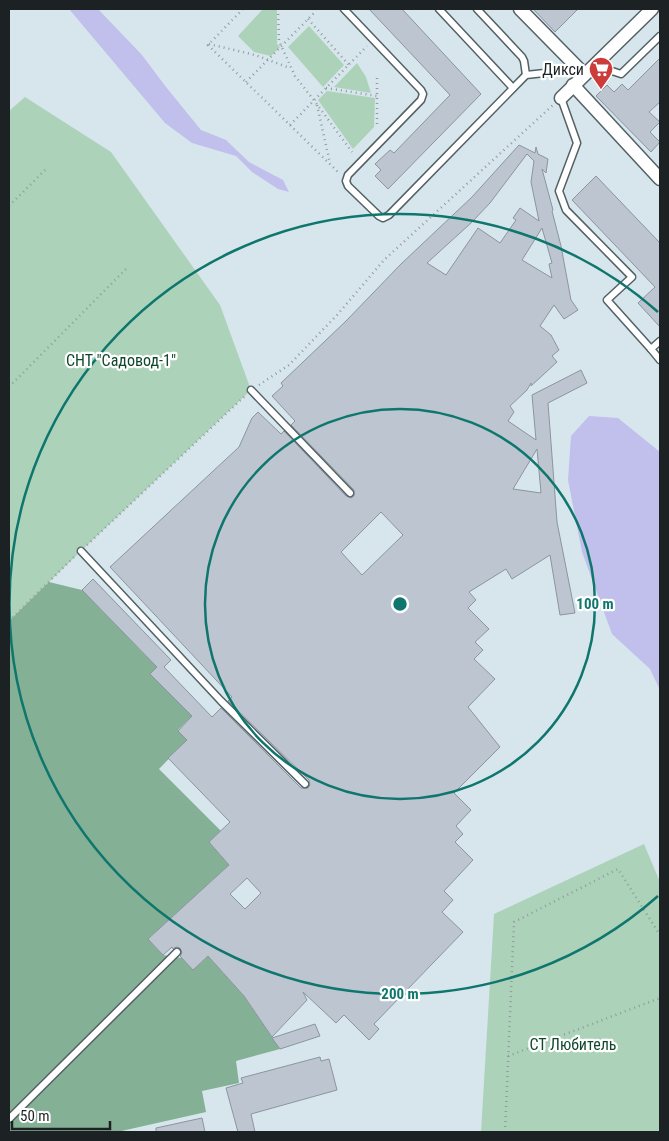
<svg xmlns="http://www.w3.org/2000/svg" width="669" height="1141" viewBox="0 0 669 1141" font-family="'Roboto Condensed',sans-serif">
<style>
.green{fill:#acd3ba}
.forest{fill:#84b095}
.water{fill:#c1bfec}
.building{fill:#bdc5d0;stroke:#8c949f;fill-rule:evenodd}
.lines{fill:none;stroke-linecap:round;stroke-linejoin:round}
.lane-casing{stroke:#536165;stroke-width:9}
.street-casing{stroke:#536165;stroke-width:15}
.path{stroke:#909ba0;stroke-width:2.5;stroke-dasharray:1 4;stroke-linecap:butt}
.lane{stroke:#fff;stroke-width:6}
.street{stroke:#fff;stroke-width:12}
.ring{fill:none;stroke:#0f766e;stroke-width:2.5}
.labels{text-anchor:middle;dominant-baseline:central;stroke-width:4.5;stroke-linejoin:round;paint-order:stroke}
.poi-label{font-size:16px;fill:#1c2124;stroke:#fff;text-anchor:end}
.park-label{font-size:16px;fill:#10482c;stroke:#fff}
.centre{fill:#0f766e;stroke:#fff;stroke-width:2.5}
.ring-label{font-size:15px;text-anchor:middle;font-weight:bold;fill:#0f766e;stroke:#fff;stroke-width:4.5;stroke-linejoin:round;paint-order:stroke}
</style>
<rect width="100%" height="100%" fill="#d7e6ec"/>
<g class="green">
<polygon points="263,9 277,9 277,44 280,47 271,56 254,52 238,36"/>
<polygon points="309,26 344,65 323,87 288,47"/>
<polygon points="357,63 366,77 371,93 334,87"/>
<polygon points="327,91 375,98 374,127 353,149 318,100"/>
<polygon points="25,97 111,152 220,305 251,390 81,551 9,621 9,111"/>
<polygon points="644,844 660,882 660,1132 481,1132 494,914"/>
</g>
<polygon class="forest" points="49,582 82,590 157,667 151,674 192,716 178,730 187,740 159,769 221,831 209,842 229,865 148,939 163,955 182,958 193,970 208,956 244,996 280,1049 236,1061 239,1083 202,1091 206,1112 117,1132 9,1132 9,621"/>
<g class="water">
<polygon points="69,9 98,9 142,55 166,87 201,130 226,140 249,162 283,180 289,192 278,189 252,172 236,156 192,143 165,123"/>
<polygon points="589,416 618,418 660,452 660,690 650,669 612,634 582,552 568,480 571,436"/>
</g>
<g class="building">
<polygon points="369,9 402,9 481,94 388,189 375,176 381,170 375,164 390,150 394,153 450,95"/>
<polygon points="533,9 578,9 555,32"/>
<polygon points="660,58 660,102 649,112 660,122 650,132 660,142 651,152 596,96 607,85 614,92 622,84 628,90"/>
<path d="M519 145 535 153 536 147 538 154 548 159 546 173 542 169 553 210 552 211 561 246 571 300 578 310 564 319 554 305 540 326 551 335 559 350 552 356 557 362 531 386V383L527 390 510 406 514 412 508 421 536 440 532 395 581 370 587 383 548 403 557 522 575 613 560 615 550 555 512 579 506 569 469 592 476 600 468 608 489 629 475 642 483 650 474 659 495 679 468 707 500 747 454 793 471 810 456 826 463 834 455 842 473 860 444 891 453 900 442 912 463 932 374 1024 379 1029 369 1040 344 1015 336 1023 303 992 307 1000 272 1037 244 996 208 956 193 970 180 956 182 953 180 948 176 947 173 949 172 947 163 955 148 939 229 865 209 842 230 822 168 758 187 740 178 731 192 716 150 674 157 667 82 590 93 579 171 660 164 667 212 717 221 708 301 788H308L310 785 309 780 228 701 232 697 110 567 239 447 252 418 258 412 281 434 284 431 346 496 351 498 354 496V490L291 425 295 421 272 396 283 386 281 383 346 321 401 264 472 197ZM527 154 534 161 531 182 539 221 520 208 513 218 516 220 500 243 478 228 446 275 427 263 471 223 490 203ZM542 228 552 263 549 264 552 278 522 260ZM537 449 541 493 513 489ZM381 512 403 535 362 575 341 552ZM247 878 261 893 245 909 230 894Z"/>
<polygon points="596,176 660,243 660,327 638,303 655,287 572,200"/>
<polygon points="315,1024 320,1036 280,1049 272,1038"/>
<polygon points="320,1057 321,1061 329,1059 337,1090 251,1114 255,1132 238,1132 226,1088 243,1083 241,1078"/>
<polygon points="202,1118 205,1132 156,1132 156,1128"/>
</g>
<g class="lines">
<defs>
<g id="lane">
<polyline points="344,9 421,90 423,94 421,100 348,175 346,181 348,186 379,216 383,218 389,215 526,75 563,71 575,65"/>
<polyline points="439,9 513,88"/>
<polyline points="477,9 522,57 524,61 526,75"/>
<polyline points="594,65 621,74 660,36"/>
<polyline points="561,98 577,143 559,191 566,210 632,277 607,300 651,349"/>
<polyline points="660,341 651,349 660,360"/>
<polyline points="251,390 350,493"/>
<polyline points="81,551 221,701 305,784"/>
<polyline points="9,1119 177,952"/>
</g>
<g id="street">
<polyline points="520,9 584,74"/>
<polyline points="573,85 660,179"/>
<polyline points="561,98 652,9"/>
</g>
</defs>
<use href="#lane" class="lane-casing"/>
<use href="#street" class="street-casing"/>
<g class="path">
<polyline points="243,9 208,45 339,173"/>
<polyline points="278,9 279,41 295,76 316,103 352,152"/>
<polyline points="308,19 349,65"/>
<polyline points="209,44 255,55 290,68"/>
<polyline points="377,78 377,126"/>
<polyline points="246,82 315,12"/>
<polyline points="326,88 377,96"/>
<polyline points="317,105 330,163"/>
<polyline points="290,125 367,46"/>
<polyline points="9,206 45,170"/>
<polyline points="259,385 289,365 338,314 384,260 553,105"/>
<polyline points="9,387 126,269"/>
<polyline points="87,545 245,396"/>
<polyline points="9,621 74,557"/>
<polyline points="508,1056 660,998"/>
<polyline points="505,1132 514,922 618,869 660,935"/>
</g>
<use href="#lane" class="lane"/>
<use href="#street" class="street"/>
</g>
<g class="ring">
<circle cx="400" cy="604" r="195"/>
<path d="M658 896A390 390 0 1 1 658 312"/>
</g>
<defs>
<symbol id="supermarket-pin" viewBox="-11 -11 22 30"><path d="M0 17L-7.5 6A9.5 9.5 0 1 1 7.5 6Z" fill="#cb3c3b" stroke="#fff"/><path d="M-6-5.5h2.5l.6 2H6L4.5 2H-2.5L-4.4-4H-6ZM-1.5 3.2a1.3 1.3 0 1 0 .1 0ZM3 3.2a1.3 1.3 0 1 0 .1 0Z" fill="#fff"/></symbol>
</defs>
<g fill-rule="evenodd">
<use href="#supermarket-pin" x="587" y="55" width="28" height="38"/>
</g>
<g class="labels">
<g class="poi-label">
<text x="584" y="69">Дикси</text>
</g>
<g class="park-label">
<text x="121" y="360">СНТ "Садовод-1"</text>
<text x="573" y="1044">СТ Любитель</text>
</g>
</g>
<circle cx="400" cy="604" r="8" class="centre"/>
<g class="ring-label">
<text x="595" y="609">100 m</text>
<text x="400" y="999">200 m</text>
</g>
<rect width="669" height="1141" fill="none" stroke="#1c2124" stroke-width="20"/>
<path d="M12 1121v8h98v-8" fill="none" stroke="#1c2124" stroke-width="2.5"/>
<text x="20" y="1121" font-size="15" fill="#1c2124" stroke="#ffffff" stroke-width="4" paint-order="stroke">50 m</text>
</svg>
